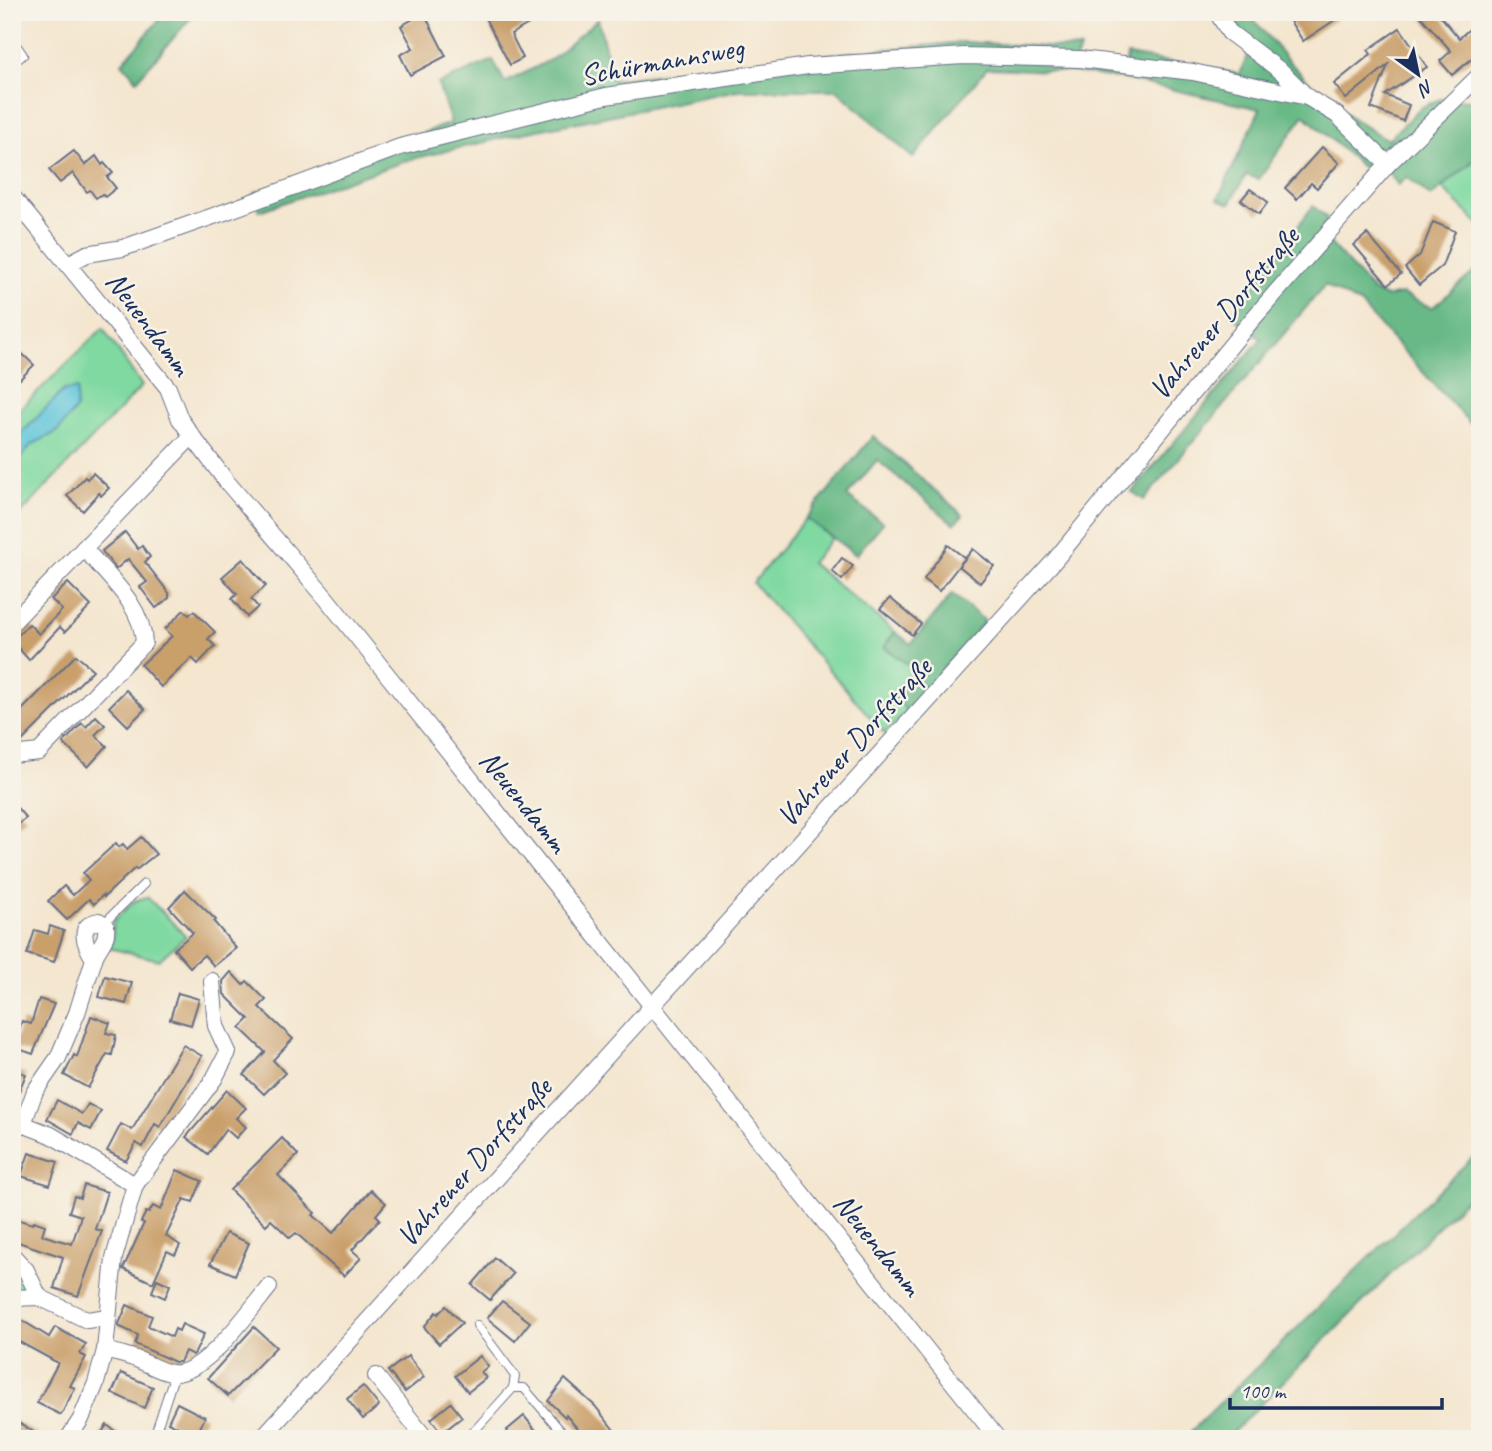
<svg xmlns="http://www.w3.org/2000/svg" width="1492" height="1451" viewBox="0 0 1492 1451" font-family="Caveat,sans-serif">
<style>
.green{fill:#7fd9a0;stroke:#4d847f;stroke-width:2}
.forest{fill:#67b986;stroke:#417472;stroke-width:2}
.water{fill:#5ec6da;stroke:#3c7a9c;stroke-width:2}
.building{fill:#c99f6b}
.lines{fill:none;stroke-linecap:round;stroke-linejoin:round}
.lane-casing{stroke:#676f86;stroke-width:10}
.street-casing{stroke:#676f86;stroke-width:18}
.lane{stroke:#fff;stroke-width:8}
.street{stroke:#fff;stroke-width:16}
.labels{text-anchor:middle;dominant-baseline:central;stroke-width:5;stroke-linejoin:round;paint-order:stroke}
.street-label{font-size:30px;fill:#1b2f5e;stroke:#f7f3e8}
</style>
<rect width="100%" height="100%" fill="#f7f3e8"/>
<filter id="ink" filterUnits="userSpaceOnUse"><feTurbulence type="fractalNoise" baseFrequency=".0143" numOctaves="2"/><feDisplacementMap in="SourceGraphic" scale="14" xChannelSelector="R" yChannelSelector="G"/><feConvolveMatrix kernelMatrix="1 2 1 2 8 2 1 2 1" color-interpolation-filters="sRGB"/></filter>
<filter id="wash" filterUnits="userSpaceOnUse"><feTurbulence type="fractalNoise" baseFrequency=".00686" numOctaves="4" result="noise"/><feDisplacementMap in="SourceGraphic" scale="28" xChannelSelector="R" yChannelSelector="G"/><feGaussianBlur stdDeviation="1.57" result="paint"/><feColorMatrix in="noise" values="0 0 0 0 0 0 0 0 0 0 0 0 0 0 0 0 0 1.4 0 .05"/><feComposite in="paint" operator="in"/></filter>
<g filter="url(#wash)">
<rect width="100%" height="100%" fill="#f4e6cf"/>
<g class="green">
<polygon points="1480,155 1480,225 1442,188"/>
<polygon points="103,328 142,386 12,523 12,417"/>
<polygon points="806,518 832,538 811,563 895,632 884,647 917,671 896,697 907,711 885,734 753,583"/>
<polygon points="147,897 186,936 159,960 109,948 113,938 113,922 134,901"/>
<polygon points="12,1261 33,1292 12,1294"/>
</g>
<g class="forest">
<polygon points="166,12 196,12 137,80 122,63"/>
<path d="M1221 12H1248C1277 49 1308 86 1347 114 1360 124 1374 132 1388 140L1420 108 1442 98 1480 101V155L1431 197 1407 177 1398 185 1387 170 1370 174 1304 115 1259 179 1246 175 1230 204 1218 199 1260 109 1124 79 1072 72 987 68 913 158 837 90H738L523 133 412 159 259 211 254 193 451 123 438 84 493 60 505 83 552 59 598 19 613 80 791 58 965 42 1080 49 1076 60 1125 68 1127 55 1240 74 1252 44 1231 27Z"/>
<polygon points="1313,206 1328,219 1320,232 1373,291 1387,297 1402,294 1432,308 1480,267 1480,434 1360,304 1325,285 1144,500 1132,492 1261,339 1231,315"/>
<polygon points="873,436 963,515 954,524 877,460 847,496 883,523 856,555 806,518"/>
<polygon points="952,594 985,621 907,711 895,697 917,671 884,647 895,632 911,644"/>
<polygon points="1480,1150 1480,1185 1226,1439 1183,1439"/>
</g>
<polygon class="water" points="77,389 76,409 57,432 31,445 12,470 12,443 64,390"/>
<g id="blocks">
<g class="building">
<polygon points="500,12 550,12 511,34 523,58 510,65 486,20"/>
<polygon points="1284,12 1347,12 1303,41"/>
<polygon points="1417,12 1437,12 1459,38 1480,20 1480,52 1452,75 1440,61 1451,51"/>
<polygon points="424,13 446,56 410,75 400,55 413,48 401,26"/>
<polygon points="1400,28 1427,67 1385,95 1409,105 1403,121 1371,108 1388,65 1346,99 1334,84 1371,54 1368,50"/>
<polygon points="1322,147 1339,163 1317,188 1311,183 1297,199 1285,188"/>
<polygon points="74,151 85,165 96,156 102,165 104,163 113,173 107,177 116,188 105,197 102,194 96,198 90,190 87,192 73,173 60,183 49,170"/>
<polygon points="1250,189 1268,202 1259,214 1241,200"/>
<polygon points="1433,222 1455,231 1442,266 1419,285 1405,268 1420,255"/>
<polygon points="1367,234 1401,274 1388,285 1354,245"/>
<polygon points="12,344 34,365 12,387"/>
<polygon points="93,473 109,488 101,496 99,493 83,511 67,496 85,477 87,479"/>
<polygon points="125,532 138,549 142,546 150,557 145,562 169,593 169,598 156,608 140,587 147,582 128,559 116,569 102,551"/>
<polygon points="948,545 965,558 939,591 924,579"/>
<polygon points="973,549 994,566 980,583 959,566"/>
<polygon points="842,558 853,566 842,580 832,571"/>
<polygon points="243,559 266,586 251,599 258,607 247,617 232,599 237,594 222,577"/>
<polygon points="68,583 91,606 65,632 60,627 29,660 12,641 29,624 39,634 62,610 51,599"/>
<polygon points="890,598 921,624 912,635 880,609"/>
<polygon points="184,610 189,615 194,611 215,632 208,639 215,646 198,664 192,658 161,687 141,665 172,636 165,629"/>
<polygon points="76,655 93,670 19,744 12,737 12,720"/>
<polygon points="126,690 145,709 128,726 109,707"/>
<polygon points="96,716 105,725 95,735 107,746 88,767 63,743 82,723 86,727"/>
<polygon points="12,802 26,818 12,829"/>
<polygon points="141,837 156,854 136,870 135,868 104,897 103,895 94,904 89,899 67,920 48,901 64,886 73,895 89,880 83,873 116,843 119,847 123,844 127,849"/>
<polygon points="185,890 216,920 214,922 236,948 214,966 204,955 190,967 174,949 193,933 169,907"/>
<polygon points="50,926 64,931 54,962 27,954 35,930 48,934"/>
<polygon points="231,972 243,985 247,981 266,1000 259,1007 293,1039 273,1060 285,1073 264,1094 244,1075 265,1052 240,1028 249,1019 224,994 223,981"/>
<polygon points="105,976 132,983 126,1004 99,997"/>
<polygon points="178,993 199,999 191,1025 170,1019"/>
<polygon points="39,999 54,1004 33,1054 13,1047 22,1021 31,1024"/>
<polygon points="91,1016 110,1023 106,1033 116,1035 112,1055 107,1054 88,1088 64,1075 74,1055 77,1057"/>
<polygon points="183,1045 202,1056 160,1127 155,1124 143,1147 136,1143 126,1161 107,1151 121,1124 132,1130"/>
<polygon points="12,1069 26,1074 13,1106 12,1106"/>
<polygon points="227,1090 246,1108 236,1118 246,1127 236,1138 226,1129 208,1154 186,1137"/>
<polygon points="57,1100 82,1114 88,1104 101,1111 91,1130 78,1123 73,1134 47,1119"/>
<polygon points="282,1138 298,1155 278,1175 315,1213 313,1215 333,1233 371,1190 386,1203 376,1215 380,1219 352,1250 361,1258 344,1276 296,1233 290,1238 271,1220 266,1225 230,1190"/>
<polygon points="29,1153 58,1162 50,1185 21,1176"/>
<polygon points="177,1170 202,1181 193,1202 184,1199 166,1236 180,1245 175,1255 167,1251 153,1283 123,1269 144,1223 141,1222 146,1212 149,1213 153,1206 161,1210"/>
<polygon points="84,1185 107,1192 95,1229 102,1231 78,1296 54,1288 63,1257 12,1240 12,1218 33,1224 34,1221 45,1225 42,1235 72,1244 81,1216 69,1212 74,1196 80,1198"/>
<polygon points="226,1233 249,1243 235,1275 210,1264"/>
<polygon points="495,1258 513,1274 490,1300 472,1285"/>
<polygon points="157,1279 170,1285 165,1298 152,1292"/>
<polygon points="502,1301 530,1322 515,1341 487,1318"/>
<polygon points="127,1305 152,1316 148,1326 172,1337 175,1329 179,1331 182,1324 204,1334 195,1353 193,1355 185,1351 180,1362 175,1362 135,1344 138,1335 118,1326"/>
<polygon points="446,1306 462,1323 439,1344 424,1327 436,1312 438,1314"/>
<polygon points="12,1314 49,1337 55,1327 86,1344 80,1354 86,1357 70,1386 75,1388 61,1415 37,1403 58,1363 12,1338"/>
<polygon points="254,1327 276,1347 228,1396 208,1378"/>
<polygon points="408,1356 424,1377 405,1392 388,1371"/>
<polygon points="480,1356 488,1366 481,1372 486,1378 468,1392 455,1376"/>
<polygon points="121,1373 153,1387 144,1408 112,1393"/>
<polygon points="565,1379 595,1406 621,1439 586,1439 566,1415 565,1417 548,1401"/>
<polygon points="363,1386 379,1406 363,1419 347,1399"/>
<polygon points="177,1403 205,1417 200,1428 222,1439 185,1439 188,1432 168,1422"/>
<polygon points="451,1403 462,1417 442,1433 431,1419"/>
<polygon points="524,1416 543,1439 512,1439 506,1431"/>
<polygon points="12,1419 24,1426 45,1439 12,1439"/>
<polygon points="107,1425 126,1439 97,1439"/>
</g>
</g>
</g>
<g filter="url(#ink)">
<use href="#blocks" fill-opacity="0" stroke="#676f86" stroke-width="2"/>
<g class="lines">
<defs>
<g id="lane">
<polyline points="12,39 23,55 12,64"/>
<polyline points="104,923 144,884"/>
<polyline points="513,1388 524,1388 561,1431"/>
<polyline points="155,1434 175,1373"/>
<polyline points="467,1439 513,1388 515,1376 477,1325"/>
</g>
<g id="street">
<polyline points="1217,12 1229,32 1282,72 1307,97"/>
<polyline points="12,196 168,388 180,419 192,436 227,482 326,598 998,1439"/>
<polyline points="68,264 87,254 123,248 222,213 400,147 606,96 808,66 964,56 1080,59 1193,72 1307,97 1337,115 1388,164"/>
<polyline points="12,623 192,436"/>
<path d="M12 755 39 752 144 643C143 605 107 576 84 548"/>
<polyline points="12,1120 51,1135 135,1185 114,1258 105,1350 96,1383 81,1419 68,1439"/>
<path d="M23 1124 35 1091 58 1058 77 1013 94 959C98 945 108 943 106 926L99 921C76 925 85 945 94 959"/>
<polyline points="135,1185 214,1079 228,1052 216,1026 212,981"/>
<polyline points="12,1255 26,1270 39,1297"/>
<polyline points="12,1298 39,1297 87,1320 108,1317"/>
<path d="M105 1350C115 1353 126 1355 136 1359 147 1363 159 1371 171 1373 203 1378 250 1310 269 1287"/>
<polyline points="376,1376 426,1439"/>
<polyline points="261,1439 1055,560 1251,321 1388,164 1480,75"/>
</g>
</defs>
<use href="#lane" class="lane-casing"/>
<use href="#street" class="street-casing"/>
<use href="#lane" class="lane"/>
<use href="#street" class="street"/>
</g>
</g>
<g class="labels">
<g class="street-label">
<text transform="translate(662 61) rotate(-10)">Schürmannsweg</text>
<text transform="translate(1224 313) rotate(-50)">Vahrener Dorfstraße</text>
<text transform="translate(149 323) rotate(53)">Neuendamm</text>
<text transform="translate(854 742) rotate(-48)">Vahrener Dorfstraße</text>
<text transform="translate(524 801) rotate(51)">Neuendamm</text>
<text transform="translate(474 1162) rotate(-48)">Vahrener Dorfstraße</text>
<text transform="translate(878 1244) rotate(51)">Neuendamm</text>
</g>
</g>
<rect width="1492" height="1451" fill="none" stroke="#f7f3e8" stroke-width="42"/>
<g transform="translate(1418 74) rotate(147)" stroke="#f7f3e8" stroke-width="5" paint-order="stroke">
<path d="M0-5L12 26L0 18L-12 26Z" fill="#1b2f5e"/>
<text y="-10" font-size="19" font-weight="bold" text-anchor="middle" fill="#1b2f5e">N</text>
</g>
<path d="M1230 1398v10h212v-10" fill="none" stroke="#1b2f5e" stroke-width="3.5"/>
<text x="1240" y="1398" font-size="21" fill="#1b2f5e" stroke="#f7f3e8" stroke-width="5" paint-order="stroke">100 m</text>
</svg>
